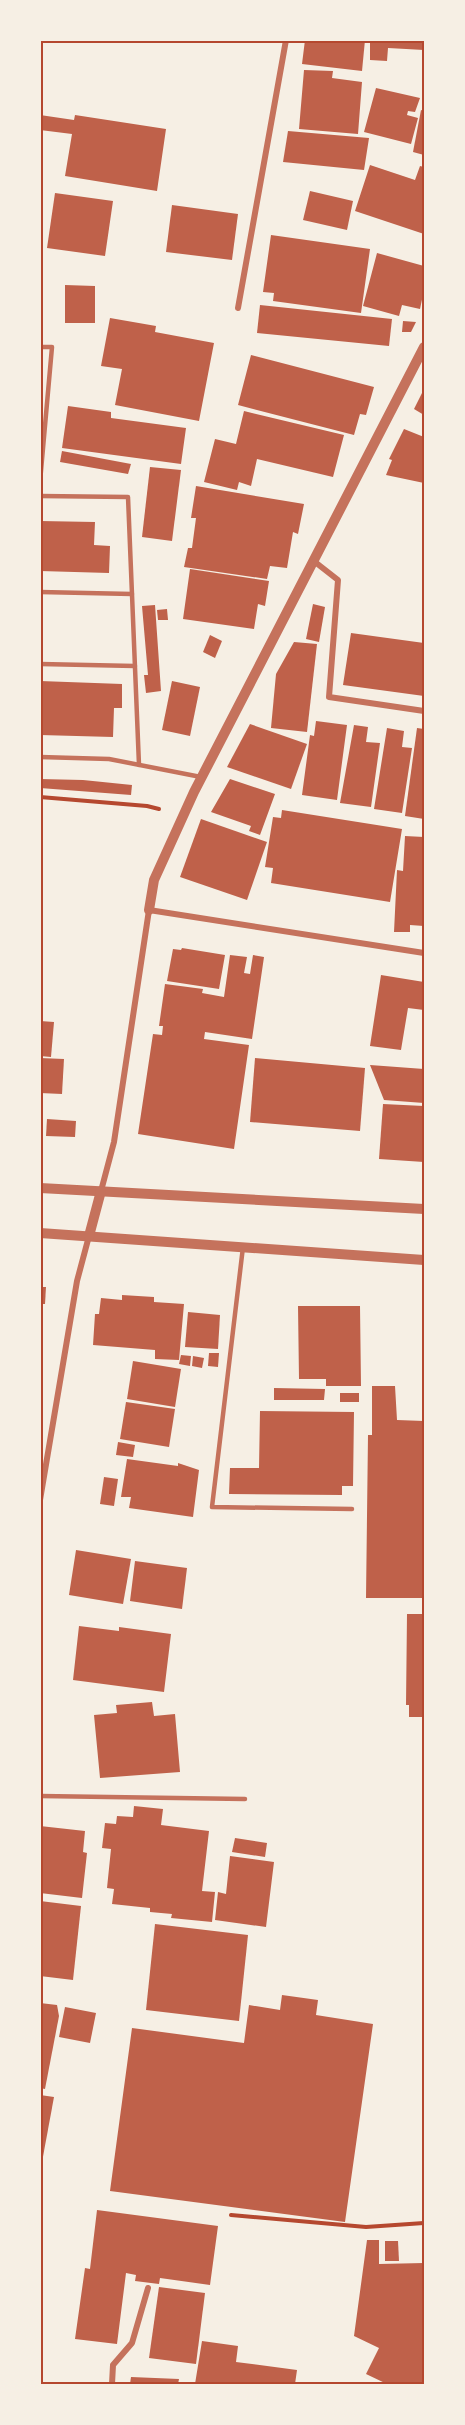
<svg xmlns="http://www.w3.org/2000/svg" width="465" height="2425" viewBox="0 0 465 2425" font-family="'Noto Sans',sans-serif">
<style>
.building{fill:#bf614a}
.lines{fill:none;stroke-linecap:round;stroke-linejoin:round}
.path{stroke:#b5482f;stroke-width:4}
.service{stroke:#c5725c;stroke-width:4.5}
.minor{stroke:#c5725c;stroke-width:6}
.tertiary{stroke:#c5725c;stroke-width:10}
.neatline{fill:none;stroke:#b5482f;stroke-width:2}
</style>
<rect width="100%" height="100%" fill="#f6efe4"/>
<g class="building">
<polygon points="305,40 365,40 362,71 302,64"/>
<polygon points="370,40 424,40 424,50 388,48 387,61 370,60"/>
<polygon points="304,70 333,71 332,78 362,82 358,134 299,129"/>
<polygon points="376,88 420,98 415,112 408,111 407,115 418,118 411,144 364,132"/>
<polygon points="421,110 424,111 424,155 413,152"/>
<polygon points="40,115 74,120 75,115 166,129 157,191 65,176 72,134 40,130"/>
<polygon points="288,131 369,138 364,170 283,162"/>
<polygon points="370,165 415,180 420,166 424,167 424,234 355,211"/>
<polygon points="310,191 353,201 347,230 303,220"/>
<polygon points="55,193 113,201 105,256 47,248"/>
<polygon points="172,205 238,214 232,260 166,252"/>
<polygon points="271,235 370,249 361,313 273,301 274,293 263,292"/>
<polygon points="377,253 424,266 424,290 420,309 402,305 399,316 363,306"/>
<polygon points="65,285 95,286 95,323 65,323"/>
<polygon points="260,305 392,319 389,346 257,333"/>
<polygon points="110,318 156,326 155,332 214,343 199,421 115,405 122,369 101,366"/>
<polygon points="403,321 416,322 411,332 402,332"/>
<polygon points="251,355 374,387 366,415 360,414 354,435 238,405"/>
<polygon points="424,389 424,415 414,409"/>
<polygon points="68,406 111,412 111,418 186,428 181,464 62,448"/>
<polygon points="244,411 344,435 333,477 257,459 251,486 239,482 237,490 204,482 215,439 236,444"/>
<polygon points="404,429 424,437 424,483 386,475 392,460 389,459"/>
<polygon points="62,451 131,464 128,474 60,462"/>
<polygon points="150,467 181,470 172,541 142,537"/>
<polygon points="196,486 304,504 298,534 293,532 287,568 270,566 267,579 184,567 188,548 192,548 196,518 191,518"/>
<polygon points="40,521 95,522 94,545 110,546 109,573 40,571"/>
<polygon points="190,569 269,581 265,606 258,604 254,629 183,619"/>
<polygon points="313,604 325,607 319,642 306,639"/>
<polygon points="155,605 161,691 146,693 144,675 148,675 142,606"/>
<polygon points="167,609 168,620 158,620 157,610"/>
<polygon points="351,633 424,643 424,696 343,685"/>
<polygon points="210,635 222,641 215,658 203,652"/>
<polygon points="294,642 317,644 307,732 271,728 276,674"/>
<polygon points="40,681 122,684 122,708 114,708 113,737 40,735"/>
<polygon points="172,681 200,687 190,736 162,730"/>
<polygon points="316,721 347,725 337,800 302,795 310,735 314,736"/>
<polygon points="250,724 307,744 291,789 227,767"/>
<polygon points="354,725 368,727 366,742 380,743 371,807 340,803"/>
<polygon points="387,728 404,731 402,747 412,748 402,813 374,809"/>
<polygon points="417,728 424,729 424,819 405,816"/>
<polygon points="40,779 83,780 132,785 131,795 40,788"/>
<polygon points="230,779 275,794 260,835 249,831 251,826 211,812"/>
<polygon points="282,810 402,829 390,902 271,883 273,868 265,867 273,817 281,818"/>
<polygon points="201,819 267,842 247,900 180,877"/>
<polygon points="405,836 424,837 424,926 410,925 410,932 394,932 397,870 403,871"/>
<polygon points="182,948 225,955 219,989 167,981 173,949 181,950"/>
<polygon points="230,955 247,957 244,973 250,974 253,955 264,957 252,1039 205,1032 204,1039 249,1045 234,1149 138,1134 153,1034 162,1035 163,1026 159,1026 165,984 203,989 202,993 224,997"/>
<polygon points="381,975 424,982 424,1010 408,1008 401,1050 370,1046"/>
<polygon points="40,1021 54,1022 51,1057 40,1056"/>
<polygon points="40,1058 64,1059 62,1094 40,1093"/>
<polygon points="255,1058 365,1068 360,1131 250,1122"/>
<polygon points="370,1065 424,1069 424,1103 384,1100"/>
<polygon points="383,1104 424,1106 424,1162 379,1159"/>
<polygon points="47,1119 76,1121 75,1137 46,1136"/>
<polygon points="40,1287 46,1287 45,1304 40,1304"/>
<polygon points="122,1295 154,1297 154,1302 184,1304 179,1360 155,1359 155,1350 93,1345 95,1314 99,1314 101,1298 122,1300"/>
<polygon points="298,1306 360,1306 361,1386 326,1386 326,1379 299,1379"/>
<polygon points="188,1312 220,1315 218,1349 185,1347"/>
<polygon points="209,1353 219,1353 218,1367 208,1366"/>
<polygon points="181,1355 191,1356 190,1366 179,1364"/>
<polygon points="193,1356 204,1358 202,1368 192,1366"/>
<polygon points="133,1361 181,1369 175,1407 127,1399"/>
<polygon points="372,1386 395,1386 397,1420 424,1421 424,1598 366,1598 368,1435 372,1435"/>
<polygon points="274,1388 325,1389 324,1400 274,1400"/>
<rect x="340" y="1393" width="19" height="9"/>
<polygon points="126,1402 175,1409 169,1447 120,1439"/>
<polygon points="260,1411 354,1412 353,1486 342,1486 342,1495 229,1494 230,1468 259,1468"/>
<polygon points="118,1442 135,1445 133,1457 116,1455"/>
<polygon points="127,1459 178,1466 178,1463 199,1470 193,1517 129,1508 131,1497 121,1497"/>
<polygon points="104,1477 118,1479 114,1506 100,1504"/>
<polygon points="76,1550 131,1559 123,1604 69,1595"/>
<polygon points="135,1561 187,1568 182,1609 130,1601"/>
<polygon points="407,1614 424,1614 424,1717 409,1717 409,1705 406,1705"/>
<polygon points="79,1626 119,1631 119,1627 171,1634 164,1692 73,1680"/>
<polygon points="152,1702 154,1716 175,1714 180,1772 100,1778 94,1715 117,1713 116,1705"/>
<polygon points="134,1806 163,1809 161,1825 209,1831 202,1891 215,1892 212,1922 171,1918 172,1914 150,1912 150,1908 112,1904 114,1889 107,1888 111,1849 102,1848 105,1823 116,1824 117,1816 133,1817"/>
<polygon points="40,1826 85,1831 83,1852 87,1853 82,1898 40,1893"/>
<polygon points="235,1838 267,1843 265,1857 232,1852"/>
<polygon points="230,1856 274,1862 266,1927 215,1920 218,1892 226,1894"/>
<polygon points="40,1901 81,1906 73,1980 40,1976"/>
<polygon points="155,1924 248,1935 239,2021 146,2010"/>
<polygon points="282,1995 318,2000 316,2015 373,2024 345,2222 110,2191 132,2028 244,2043 249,2005 280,2010"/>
<polygon points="40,2003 57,2005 59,2016 45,2089 40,2088"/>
<polygon points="65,2007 96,2013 90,2043 59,2037"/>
<polygon points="40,2095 54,2097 42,2162 40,2162"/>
<polygon points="97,2210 218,2226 210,2285 160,2278 159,2284 135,2281 136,2275 126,2273 117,2344 75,2339 85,2268 90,2269"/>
<polygon points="367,2240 379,2240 379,2264 424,2263 422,2280 424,2281 424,2384 387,2384 366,2374 379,2348 354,2336"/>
<polygon points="385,2241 398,2241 399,2261 385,2261"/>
<polygon points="159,2287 205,2293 196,2364 149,2358"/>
<polygon points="202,2341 238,2346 236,2362 297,2370 295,2384 195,2384"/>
<polygon points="131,2377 179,2379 178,2384 130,2384"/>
</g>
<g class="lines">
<g class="path">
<polyline points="40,797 147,806 159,809"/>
<polyline points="231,2215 366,2227 424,2223"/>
</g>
<g class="service">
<polyline points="40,347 52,347 40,482"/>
<polyline points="40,496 128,497 139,765"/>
<polyline points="40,592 132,594"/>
<polyline points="40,664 135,666"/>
<polyline points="40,757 109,759 201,777"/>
<polyline points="243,1247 212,1507 352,1509"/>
<polyline points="40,1796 245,1799"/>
</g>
<g class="minor">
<polyline points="238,308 286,40"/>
<polyline points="315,562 338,580 329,697 424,711"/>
<polyline points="101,1191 114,1142 149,910 424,953"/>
<polyline points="40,1500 77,1281 89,1236"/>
<polyline points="112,2384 113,2365 132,2343 148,2288"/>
</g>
<g class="tertiary">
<polyline points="149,910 154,880 194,792 424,347"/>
<polyline points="40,1188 424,1209"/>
<polyline points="40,1233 424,1260"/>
<polyline points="89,1236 101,1191"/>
</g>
</g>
<rect width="465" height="2425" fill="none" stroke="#f6efe4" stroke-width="84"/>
<rect x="42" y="42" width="381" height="2341" class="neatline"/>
</svg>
